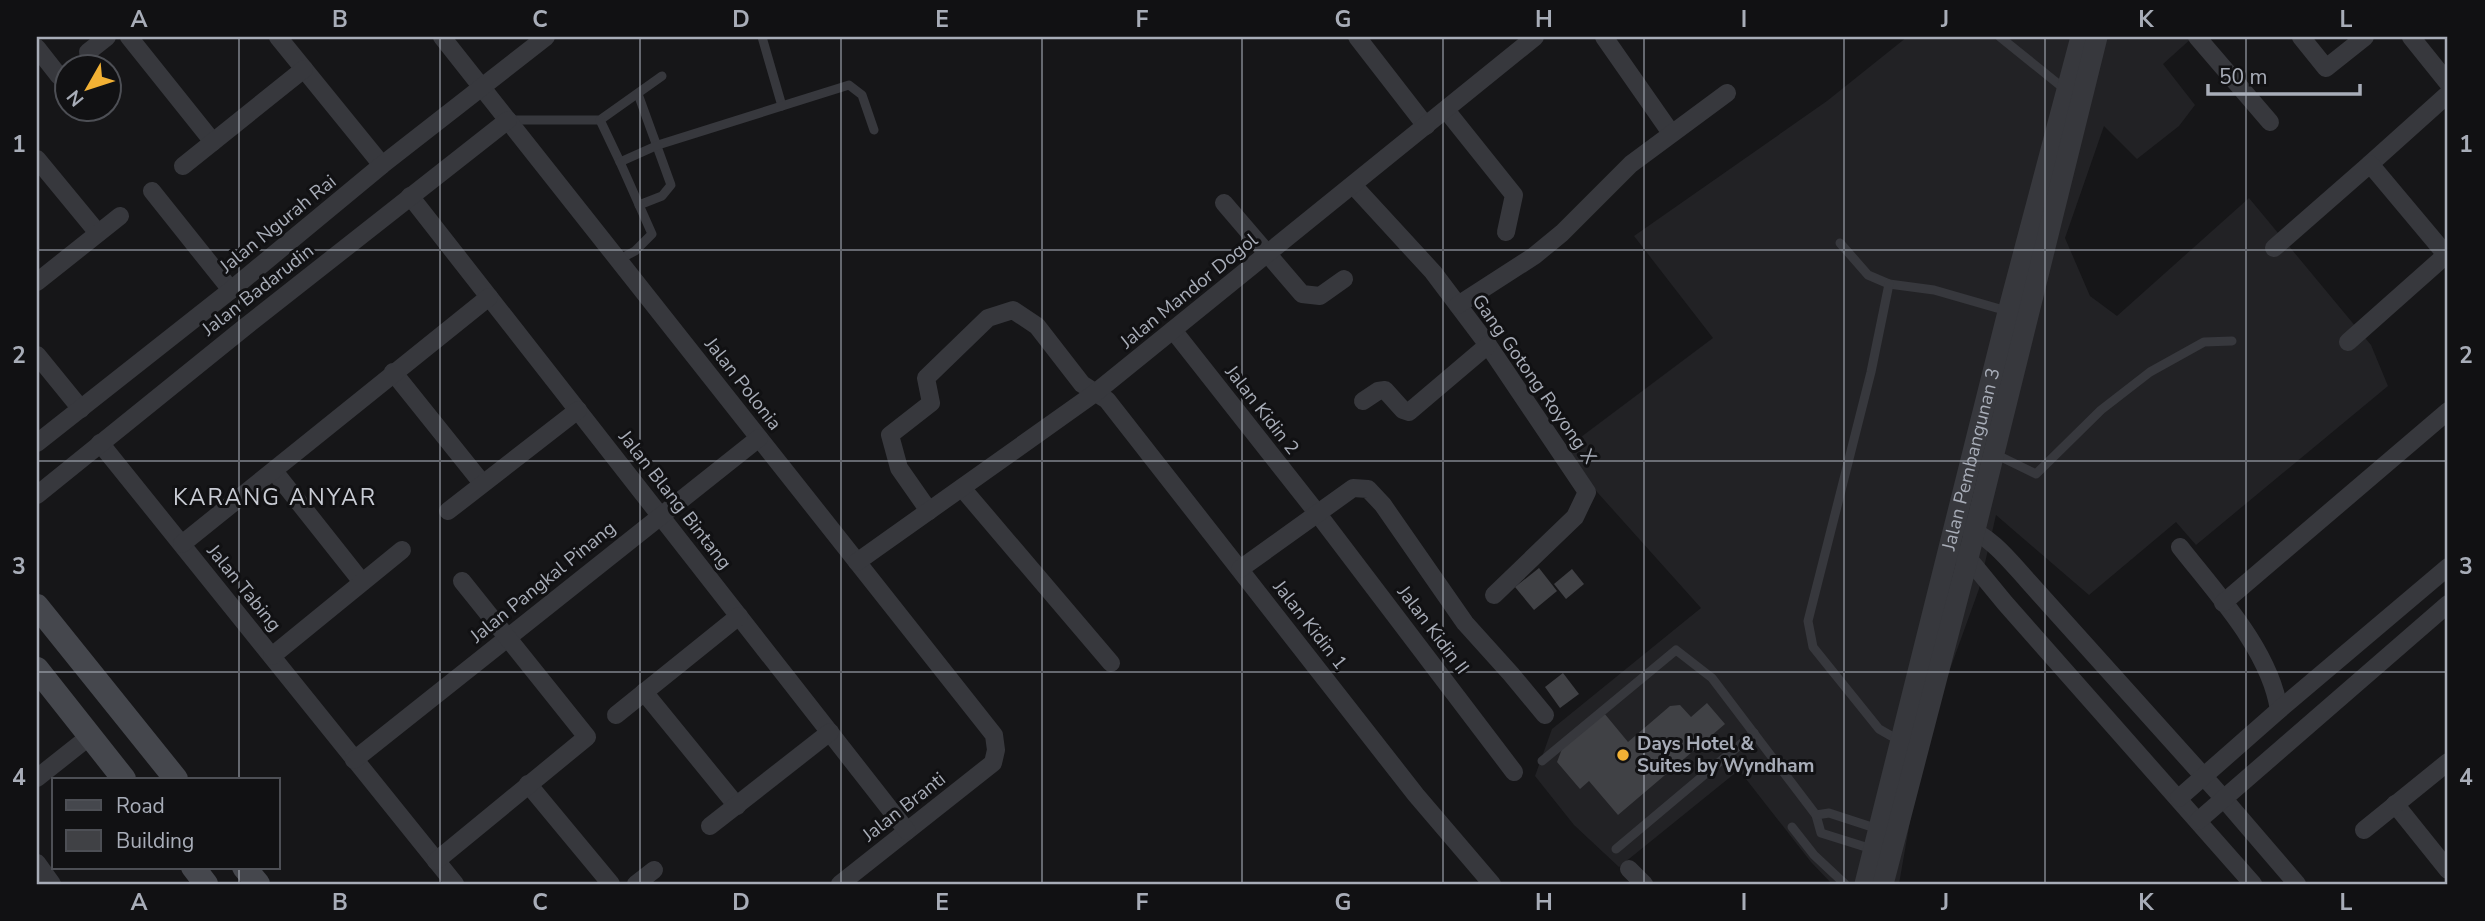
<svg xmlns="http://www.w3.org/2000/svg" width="2485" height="921" viewBox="0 0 2485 921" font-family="'Nunito Sans',sans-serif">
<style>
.built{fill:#222225}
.building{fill:#404145}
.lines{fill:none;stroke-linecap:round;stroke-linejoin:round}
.service{stroke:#37383d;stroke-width:9}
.minor{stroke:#37383d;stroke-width:18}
.tertiary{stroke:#37383d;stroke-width:21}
.secondary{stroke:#45474d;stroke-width:24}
.grid{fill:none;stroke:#a8adb8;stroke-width:2;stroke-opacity:0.55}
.poi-dot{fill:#f2b134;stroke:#111113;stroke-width:2.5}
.labels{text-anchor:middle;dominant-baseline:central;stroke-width:6;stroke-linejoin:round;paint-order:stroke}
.street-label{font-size:19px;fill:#a8adb8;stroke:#111113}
.poi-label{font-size:19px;font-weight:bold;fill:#a8adb8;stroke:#111113;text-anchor:start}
.quarter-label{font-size:23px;letter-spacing:2px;fill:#c9ccd4;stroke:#111113}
.neatline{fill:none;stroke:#a8adb8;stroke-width:2.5}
.grid-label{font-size:23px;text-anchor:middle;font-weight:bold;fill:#a8adb8}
</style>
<rect width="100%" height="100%" fill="#161618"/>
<polygon class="built" points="1907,37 2193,37 2163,64 2195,105 2179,126 2137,159 2104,126 2065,238 2090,296 2117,316 2249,198 2371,345 2388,386 2196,545 2176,522 2089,595 1996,515 1979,589 1924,741 1899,884 1832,884 1811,862 1739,770 1619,867 1574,825 1535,776 1552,729 1701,608 1580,473 1565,449 1713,338 1634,236 1827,101"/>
<g class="building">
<polygon points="1539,568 1557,591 1534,610 1515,587"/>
<polygon points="1572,569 1584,584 1566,599 1554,584"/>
<polygon points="1563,673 1579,694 1560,708 1545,687"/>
<polygon points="1707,703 1725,724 1618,815 1589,781 1580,789 1557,762 1562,749 1604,713 1628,742 1670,706 1680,705 1691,717"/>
</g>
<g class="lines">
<g class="service">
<polyline points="762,37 782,106"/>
<polyline points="2000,37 2067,91"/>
<polyline points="638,94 671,185 662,196 639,205"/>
<polyline points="510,120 600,120 662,76"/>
<polyline points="600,120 620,162"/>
<polyline points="1840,243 1868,275 1889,284 1934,290 2007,311"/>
<polyline points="618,260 635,251 652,234 620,162 658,145 849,85 862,95 874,130"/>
<polyline points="1889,284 1871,372 1808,621 1813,647 1879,729 1900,741"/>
<polyline points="1995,454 2036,474 2101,410 2150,372 2204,342 2232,341"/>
<polyline points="1542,761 1676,650 1712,678 1816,815 1821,833 1872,849"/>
<polyline points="1816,815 1829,813 1878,829"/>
<polyline points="1792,827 1814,855 1845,884"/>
<polyline points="1616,849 1754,733"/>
</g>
<g class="minor">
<polyline points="129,37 213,142"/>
<polyline points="278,37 382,165"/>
<polyline points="442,37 994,735 996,750 993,763 840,884"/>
<polyline points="1357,37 1426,126"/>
<polyline points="1604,37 1671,133"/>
<polyline points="2197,37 2270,122"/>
<polyline points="2301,37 2326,68 2365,37"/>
<polyline points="2411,37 2448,83"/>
<polyline points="37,48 59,76"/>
<polyline points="88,52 107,37"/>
<polyline points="1446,110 1514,195 1506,232"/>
<polyline points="37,159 98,233"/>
<polyline points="2370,164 2448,94"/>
<polyline points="183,166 304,69"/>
<polyline points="1353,185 1433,272 1488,345 1587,492 1575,517 1494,595"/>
<polyline points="152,191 231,290"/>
<polyline points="410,196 907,831"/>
<polyline points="1224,203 1302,294 1320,296 1344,279"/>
<polyline points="2274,248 2370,164 2448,257"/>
<polyline points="37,282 120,216"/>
<polyline points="1458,305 1534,256 1562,233 1631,164 1727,93"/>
<polyline points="1173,330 1318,514 1514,772"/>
<polyline points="2348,342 2446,255"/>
<polyline points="37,355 81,409"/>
<polyline points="393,372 482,483"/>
<polyline points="1363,401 1378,391 1385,390 1403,410 1409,412 1488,345"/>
<polyline points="37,443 231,290 382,165 546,37"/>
<polyline points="100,443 455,884"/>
<polyline points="274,471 362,582"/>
<polyline points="962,488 1111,663"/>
<polyline points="37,495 245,327 508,120"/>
<polyline points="448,511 578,410"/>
<polyline points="929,511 899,468 890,435 931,403 926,378 988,318 1013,310 1037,326 1082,384 1107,400 1416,795 1492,884"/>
<path d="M1964 527C1990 535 2010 561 2028 581L2224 799 2297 884"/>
<polyline points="182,544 489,297"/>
<path d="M2180 547C2216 593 2270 650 2279 710"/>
<polyline points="1957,554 1968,558 2005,603 2253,884"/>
<polyline points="857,562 1095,393 1535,37"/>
<polyline points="1240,569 1353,488 1368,489 1383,505 1465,623 1511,674 1545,715"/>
<polyline points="2223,603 2448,411"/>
<polyline points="272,656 402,550"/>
<polyline points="644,692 737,806"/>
<polyline points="616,715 739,616"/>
<polyline points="354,760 759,438"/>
<polyline points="37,778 90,736"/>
<polyline points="528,784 611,884"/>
<polyline points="2179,798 2279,710 2448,567"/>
<polyline points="2395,804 2448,870"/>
<polyline points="2198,821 2448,604"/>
<polyline points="710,826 830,732"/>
<polyline points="2364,830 2448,762"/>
<polyline points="436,861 587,737 462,581"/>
<polyline points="37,863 52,884"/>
<polyline points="1629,869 1644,884"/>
<polyline points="636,884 654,870"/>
</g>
<g class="tertiary">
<path id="s1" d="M1865 884 2008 312 2081 37"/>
<polyline points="1883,884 1968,558 2097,37"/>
</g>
<g class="secondary">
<polyline points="37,606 176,779"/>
<polyline points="37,669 124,779"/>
<polyline points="193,867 206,884"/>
<polyline points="244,867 258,884"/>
</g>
</g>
<path class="grid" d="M239 37V779M440 37V884M640 37V884M841 37V884M1042 37V884M1242 37V884M1443 37V884M1644 37V884M1844 37V884M2045 37V884M2246 37V884M37 250H2448M37 461H2448M37 672H2448M239 867V884"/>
<circle class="poi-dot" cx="1623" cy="755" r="7"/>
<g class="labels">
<g class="street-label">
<text transform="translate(278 224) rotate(-39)">Jalan Ngurah Rai</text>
<text transform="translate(258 290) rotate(-38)">Jalan Badarudin</text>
<text transform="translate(1189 291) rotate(-39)">Jalan Mandor Dogol</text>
<text transform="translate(1534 379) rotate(55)">Gang Gotong Royong X</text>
<text transform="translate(743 384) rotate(52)">Jalan Polonia</text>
<text transform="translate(1262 410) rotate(52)">Jalan Kidin 2</text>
<text stroke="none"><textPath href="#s1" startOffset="438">Jalan Pembangunan 3</textPath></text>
<text transform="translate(675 500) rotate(52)">Jalan Blang Bintang</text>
<text transform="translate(543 582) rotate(-39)">Jalan Pangkal Pinang</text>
<text transform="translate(244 588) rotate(51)">Jalan Tabing</text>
<text transform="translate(1310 625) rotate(52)">Jalan Kidin 1</text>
<text transform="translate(1433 630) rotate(53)">Jalan Kidin II</text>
<text transform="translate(904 807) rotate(-38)">Jalan Branti</text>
</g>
<g class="poi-label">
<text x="1637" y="744">Days Hotel &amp;<tspan x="1637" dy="22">Suites by Wyndham</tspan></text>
</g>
<g class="quarter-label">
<text x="275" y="497">KARANG ANYAR</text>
</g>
</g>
<rect width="2485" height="921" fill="none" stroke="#111113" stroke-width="77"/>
<rect x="52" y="778" width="228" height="91" fill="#111113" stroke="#4d4f55" stroke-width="2"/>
<rect x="66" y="800" width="35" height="10" fill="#45474d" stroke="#4d4f55" stroke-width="2"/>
<text x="116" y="813" font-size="21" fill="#a8adb8">Road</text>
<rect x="66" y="830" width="35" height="21" fill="#404145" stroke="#4d4f55" stroke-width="2"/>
<text x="116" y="848" font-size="21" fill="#a8adb8">Building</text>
<g transform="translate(88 88) rotate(231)"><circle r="33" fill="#111113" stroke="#4d4f55" stroke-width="2"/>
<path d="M0-5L12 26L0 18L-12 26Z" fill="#f2b134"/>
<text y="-10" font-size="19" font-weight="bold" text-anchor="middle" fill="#a8adb8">N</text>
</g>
<path d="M2208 84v10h152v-10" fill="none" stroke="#a8adb8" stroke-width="3.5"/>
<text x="2219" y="84" font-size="21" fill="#a8adb8" stroke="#111113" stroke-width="5" paint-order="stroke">50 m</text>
<rect x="38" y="38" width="2408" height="845" class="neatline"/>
<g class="grid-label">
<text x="139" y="27">A</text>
<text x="340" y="27">B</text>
<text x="540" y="27">C</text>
<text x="741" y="27">D</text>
<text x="942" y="27">E</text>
<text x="1142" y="27">F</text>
<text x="1343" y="27">G</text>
<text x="1544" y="27">H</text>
<text x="1744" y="27">I</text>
<text x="1945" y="27">J</text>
<text x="2146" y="27">K</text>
<text x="2346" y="27">L</text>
<text x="19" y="152">1</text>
<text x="2466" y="152">1</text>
<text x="19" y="363">2</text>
<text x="2466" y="363">2</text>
<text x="19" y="574">3</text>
<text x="2466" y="574">3</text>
<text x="19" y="785">4</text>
<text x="2466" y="785">4</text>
<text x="139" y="910">A</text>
<text x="340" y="910">B</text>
<text x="540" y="910">C</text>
<text x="741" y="910">D</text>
<text x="942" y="910">E</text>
<text x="1142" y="910">F</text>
<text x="1343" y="910">G</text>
<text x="1544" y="910">H</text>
<text x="1744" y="910">I</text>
<text x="1945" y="910">J</text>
<text x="2146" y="910">K</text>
<text x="2346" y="910">L</text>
</g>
</svg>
